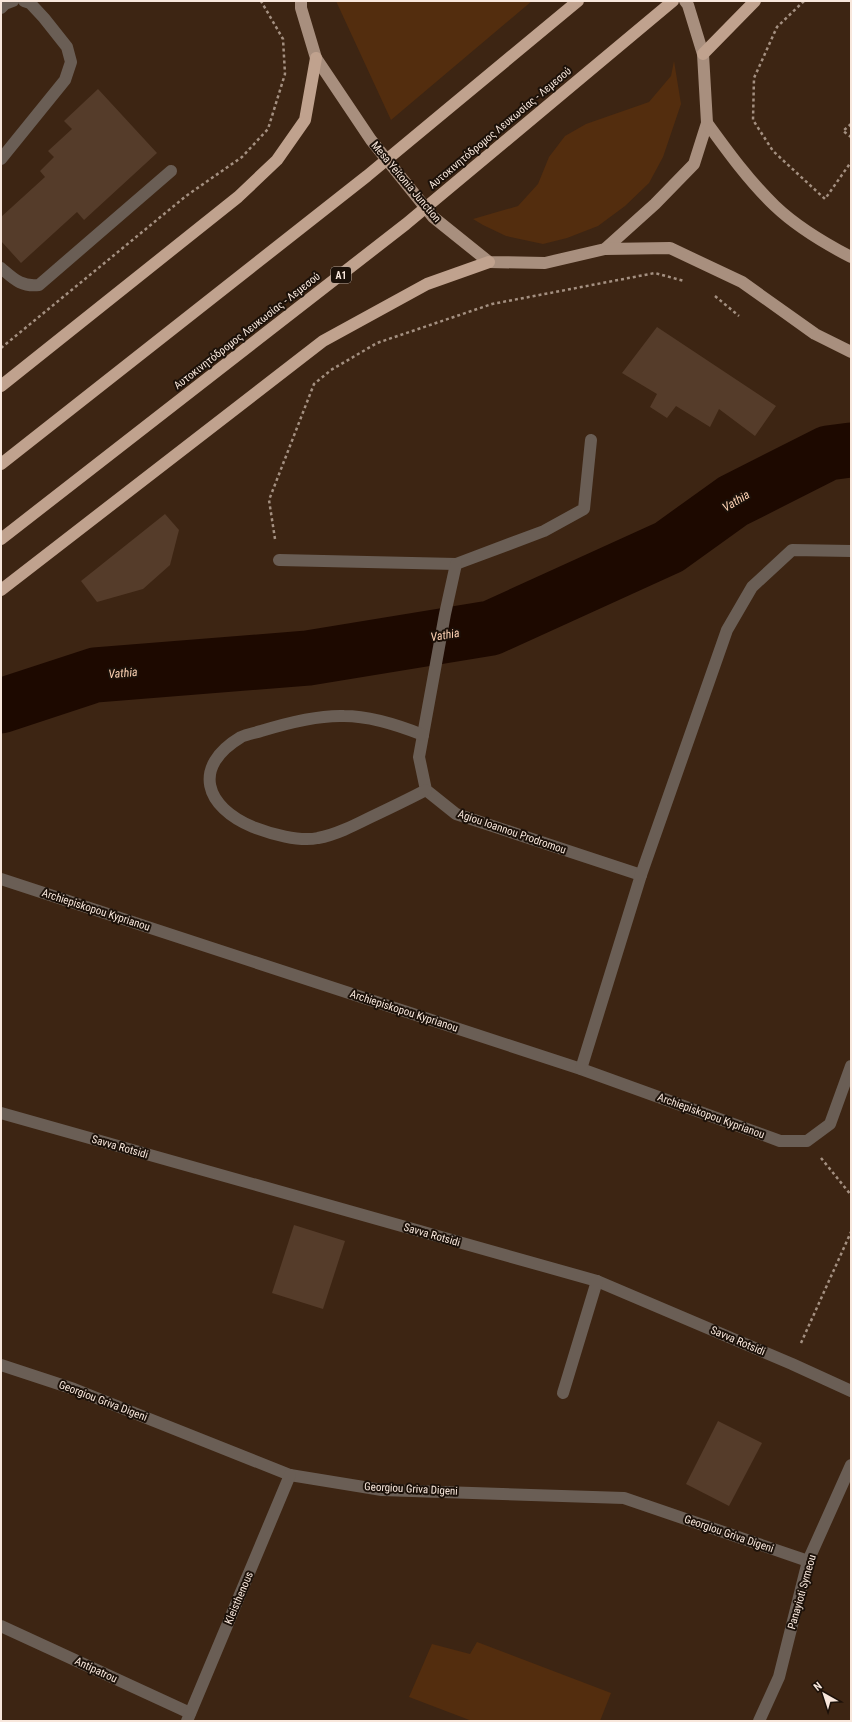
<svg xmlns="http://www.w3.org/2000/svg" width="852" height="1722" viewBox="0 0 852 1722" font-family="'Roboto Condensed',sans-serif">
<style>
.green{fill:#532d0e}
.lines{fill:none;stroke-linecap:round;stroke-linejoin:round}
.river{stroke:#1d0900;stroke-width:55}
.building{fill:#553c2a}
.path{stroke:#a49081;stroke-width:2.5;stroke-dasharray:3 3;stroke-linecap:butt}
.minor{stroke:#6a5e55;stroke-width:12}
.major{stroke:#a88f7e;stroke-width:12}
.highway{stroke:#c0a28e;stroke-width:12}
.highway-bridge{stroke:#c0a28e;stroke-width:12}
.labels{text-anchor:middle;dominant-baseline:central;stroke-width:4;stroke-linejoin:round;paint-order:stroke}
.shield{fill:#1c1109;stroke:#b6a79d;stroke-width:1}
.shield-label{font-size:10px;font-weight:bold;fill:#f8e7dc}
.street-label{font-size:11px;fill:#f8e7dc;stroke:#1c1109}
.water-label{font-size:12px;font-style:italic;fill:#fdd2b4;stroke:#1c1109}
</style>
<rect width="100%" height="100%" fill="#3d2513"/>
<g class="green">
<polygon points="336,1 532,1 391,120"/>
<polygon points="674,61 681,104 663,157 649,183 625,206 598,226 567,238 543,244 506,236 483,225 473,219 518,206 538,184 549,157 565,136 586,124 649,102 671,76"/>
<polygon points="477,1642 611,1693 600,1721 472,1721 409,1697 432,1644 470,1654"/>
</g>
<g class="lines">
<polyline class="river" points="1,706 95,675 308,658 491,628 669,547 733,501 828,453 851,450"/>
</g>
<g class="building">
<polygon points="98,89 157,153 84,220 77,212 21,263 1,241 1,217 45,177 40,171 54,157 48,151 72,129 64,121"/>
<polygon points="657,327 776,406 755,436 719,409 710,427 676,406 667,418 650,407 657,394 622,373"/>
<polygon points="165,514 179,530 170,565 143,589 97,602 81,581"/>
<polygon points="294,1225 345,1241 323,1309 272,1293"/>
<polygon points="718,1421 762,1443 729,1506 686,1484"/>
</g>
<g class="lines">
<g class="path">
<polyline points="804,1 777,27 754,78 753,120 773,151 825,199 851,162"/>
<polyline points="851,124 843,131 851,137"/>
<polyline points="715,296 739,316"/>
<polyline points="1,348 186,196 242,157 268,129 285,74 283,39 261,1"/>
<polyline points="275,539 269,500 314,384 331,370 377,343 492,304 655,273 684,281"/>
<polyline points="821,1158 851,1195"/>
<polyline points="801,1343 851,1232"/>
</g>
<g class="minor">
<polyline points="1,8 5,4 13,1"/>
<polyline points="1,159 65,80 71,62 67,47 44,18 30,3 24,1"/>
<path d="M1 268C14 279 21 287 39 285L171 171"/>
<polyline points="279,560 456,564 544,531 584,509 591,440"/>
<polyline points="456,564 445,614 419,757 426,790 456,814 641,875"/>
<path d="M423 735C398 725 371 716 344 716 317 715 287 723 261 731 255 733 247 734 241 737 191 767 205 807 253 827 271 834 299 842 318 838 335 835 353 826 369 818 388 809 407 800 426 790"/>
<polyline points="1,879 581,1069 780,1141 807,1141 830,1124 851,1066"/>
<polyline points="581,1069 641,875 727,630 752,587 792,550 851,551"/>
<polyline points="1,1113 597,1281 792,1364 851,1391"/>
<polyline points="1,1365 74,1389 290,1475 382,1490 624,1498 808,1561"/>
<polyline points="563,1393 597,1281"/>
<polyline points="1,1626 190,1713"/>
<polyline points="187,1721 290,1475"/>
<polyline points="759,1721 779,1677 808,1561 851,1465"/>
</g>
<g class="major">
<polyline points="301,1 301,8 316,58 371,140 433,217 489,262 545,263 605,249 655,204 694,164 707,123 703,54 688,5 685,1"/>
<path d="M707 123C728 152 749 181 775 206 797 227 824 243 851 257"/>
<polyline points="605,249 670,248 742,282 815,334 851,352"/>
</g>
<g class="highway">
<polyline points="703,54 755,1"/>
<polyline points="1,386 238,197 277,160 305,120 316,58"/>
<polyline points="1,590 323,341 427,284 489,262"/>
</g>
<g class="highway-bridge">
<polyline points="1,464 367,176 578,1"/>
<polyline points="1,539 406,224 673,1"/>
</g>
</g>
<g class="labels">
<rect class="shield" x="331" y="267" width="20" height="16" rx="3"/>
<g class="shield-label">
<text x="341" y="275">A1</text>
</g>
<g class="street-label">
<text transform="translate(500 128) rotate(-40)">Αυτοκινητόδρομος Λευκωσίας - Λεμεσού</text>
<text transform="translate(406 182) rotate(50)">Mesa Yeitonia Junction</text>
<text transform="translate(247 331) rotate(-38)">Αυτοκινητόδρομος Λευκωσίας - Λεμεσού</text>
<text transform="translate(512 832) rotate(19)">Agiou Ioannou Prodromou</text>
<text transform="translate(96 910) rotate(18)">Archiepiskopou Kyprianou</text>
<text transform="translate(404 1011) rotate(18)">Archiepiskopou Kyprianou</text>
<text transform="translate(711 1116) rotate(20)">Archiepiskopou Kyprianou</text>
<text transform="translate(120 1147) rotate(16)">Savva Rotsidi</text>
<text transform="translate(432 1235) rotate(16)">Savva Rotsidi</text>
<text transform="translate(738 1341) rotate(23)">Savva Rotsidi</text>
<text transform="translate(103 1401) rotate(21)">Georgiou Griva Digeni</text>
<text transform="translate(411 1489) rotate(3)">Georgiou Griva Digeni</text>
<text transform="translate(729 1534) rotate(19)">Georgiou Griva Digeni</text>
<text transform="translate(802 1592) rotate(-74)">Panayioti Symeou</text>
<text transform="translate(239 1598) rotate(-67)">Kleisthenous</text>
<text transform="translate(96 1670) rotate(25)">Antipatrou</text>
</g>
<g class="water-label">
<text transform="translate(736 501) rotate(-31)">Vathia</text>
<text transform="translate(445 635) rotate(-9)">Vathia</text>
<text transform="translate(123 673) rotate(-5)">Vathia</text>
</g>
</g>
<rect width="852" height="1722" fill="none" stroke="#f8e7dc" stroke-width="4"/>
<g transform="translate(824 1694) rotate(321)" stroke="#1c1109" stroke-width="3" paint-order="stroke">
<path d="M0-3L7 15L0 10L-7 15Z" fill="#f8e7dc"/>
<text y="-6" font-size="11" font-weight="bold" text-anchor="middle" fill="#f8e7dc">N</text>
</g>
</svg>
